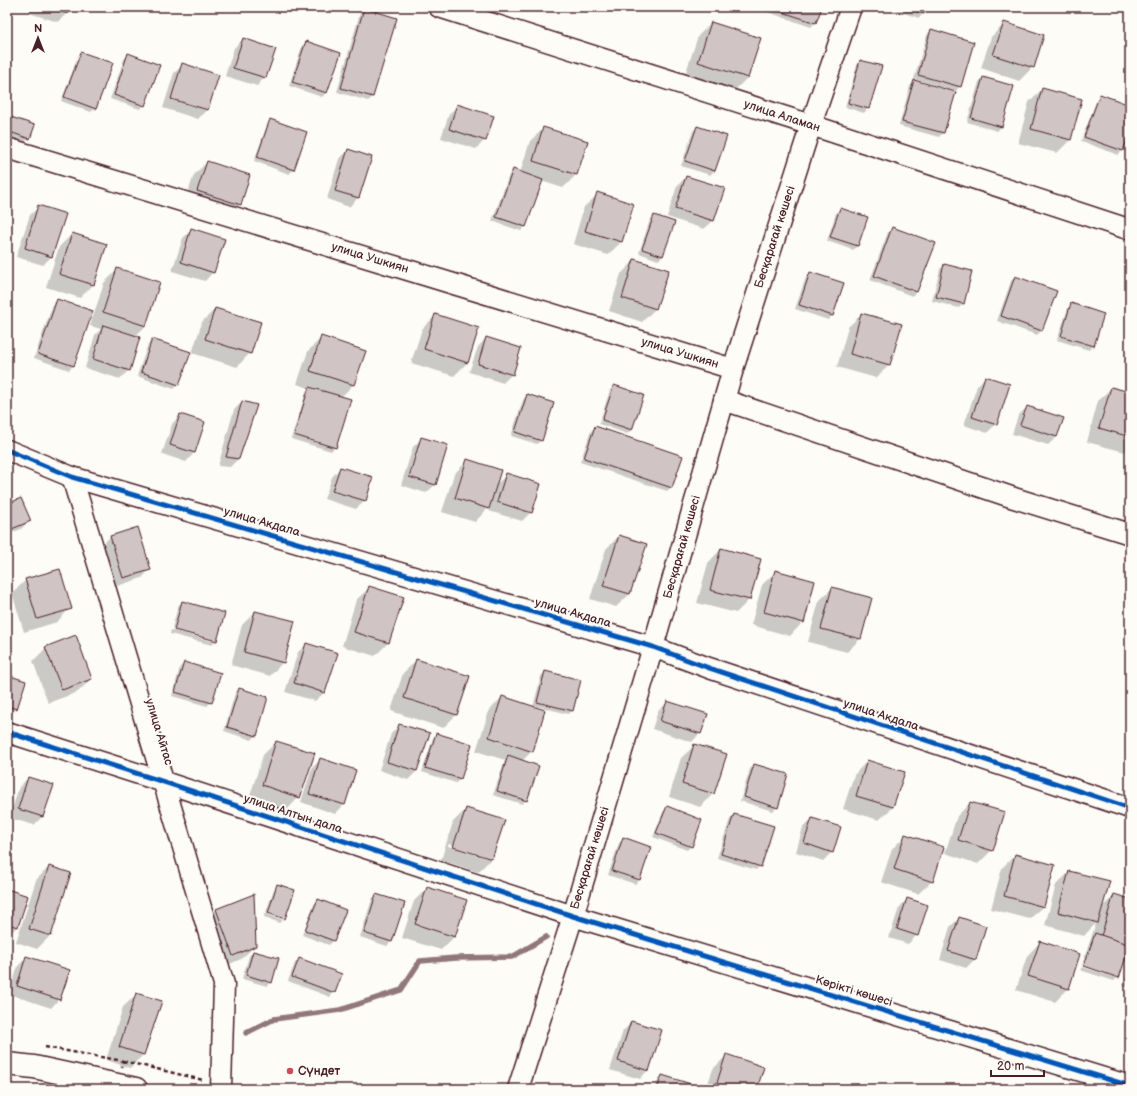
<svg xmlns="http://www.w3.org/2000/svg" width="1137" height="1096" viewBox="0 0 1137 1096" font-family="'Balsamiq Sans',sans-serif">
<style>
.shadow{fill:#0003;fill-rule:evenodd}
.lines{fill:none;stroke-linecap:round;stroke-linejoin:round}
.stream{stroke:#91777b;stroke-width:5.5}
.building{fill:#d0c5c4;stroke:#4a1f2b}
.street-casing{stroke:#4a1f2b;stroke-width:23}
.primary-casing{stroke:#4a1f2b;stroke-width:25}
.path{stroke:#4a1f2b;stroke-width:2.5;stroke-dasharray:4 3;stroke-linecap:butt}
.street{stroke:#fdfcf7;stroke-width:20}
.primary{stroke:#fdfcf7;stroke-width:22}
.cycleway-casing{stroke:#fdfcf7;stroke-width:8}
.cycleway{stroke:#0057b8;stroke-width:5}
.poi-dot{fill:#d1495b;stroke:#fdfcf7;stroke-width:1.5}
.labels{text-anchor:middle;dominant-baseline:central;stroke-width:4;stroke-linejoin:round;paint-order:stroke}
.street-label{font-size:12px;fill:#4a1f2b;stroke:#fdfcf7}
.poi-label{font-size:12px;font-weight:bold;fill:#4a1f2b;stroke:#fdfcf7;text-anchor:start}
</style>
<rect width="100%" height="100%" fill="#fdfcf7"/>
<filter id="ink" filterUnits="userSpaceOnUse"><feTurbulence type="fractalNoise" baseFrequency=".025" numOctaves="2"/><feDisplacementMap in="SourceGraphic" scale="8" xChannelSelector="R" yChannelSelector="G"/><feConvolveMatrix kernelMatrix="1 2 1 2 8 2 1 2 1" color-interpolation-filters="sRGB"/></filter>
<g filter="url(#ink)">
<g class="shadow">
<polygon points="31,7 69,7 67,13 58,22 29,13"/>
<polygon points="757,7 821,7 815,23 811,27 756,8"/>
<polygon points="885,7 925,7 923,14 919,18"/>
<polygon points="364,9 373,97 368,101 337,92 360,13"/>
<polygon points="711,23 748,77 734,91 685,75 698,36"/>
<polygon points="1004,24 1033,67 1019,81 981,68 991,37"/>
<polygon points="931,30 960,86 956,91 914,79 927,35"/>
<polygon points="243,39 265,77 257,86 225,76 234,48"/>
<polygon points="306,42 339,53 326,93 322,97 289,86 302,46"/>
<polygon points="82,53 96,108 91,112 61,101 78,57"/>
<polygon points="128,55 144,105 140,109 110,99 124,59"/>
<polygon points="861,61 868,108 864,113 845,107 857,65"/>
<polygon points="183,65 218,76 207,110 198,119 163,108 174,73"/>
<polygon points="983,78 1013,86 1001,127 997,131 967,122 979,82"/>
<polygon points="914,82 943,133 939,137 899,126 910,86"/>
<polygon points="1130,86 1130,100 1126,98"/>
<polygon points="1042,89 1070,140 1057,153 1018,143 1029,102"/>
<polygon points="1101,95 1130,106 1130,130 1122,151 1118,155 1081,141 1097,99"/>
<polygon points="458,105 485,140 476,149 441,138 449,114"/>
<polygon points="11,118 29,138 20,147 7,143 7,122"/>
<polygon points="271,120 306,133 293,170 289,174 254,161 267,125"/>
<polygon points="697,127 725,137 714,171 710,175 681,166 693,131"/>
<polygon points="544,128 576,175 563,188 541,181 525,227 521,231 492,221 509,175 513,171 520,173 530,141"/>
<polygon points="348,150 371,158 358,198 349,207 327,199 339,159"/>
<polygon points="207,162 240,204 226,217 184,204 194,175"/>
<polygon points="686,177 713,221 704,229 667,217 677,186"/>
<polygon points="7,181 10,182 7,190"/>
<polygon points="598,194 621,242 608,255 573,244 584,207"/>
<polygon points="39,207 51,257 43,265 16,257 30,215"/>
<polygon points="840,209 858,246 853,250 827,241 836,213"/>
<polygon points="654,216 663,256 658,260 639,253 650,220"/>
<polygon points="893,228 934,243 916,292 912,296 870,280 888,232"/>
<polygon points="192,229 213,272 205,281 172,271 183,238"/>
<polygon points="72,234 93,285 80,298 46,287 59,247"/>
<polygon points="634,261 656,308 642,322 609,311 621,274"/>
<polygon points="945,265 971,272 963,304 959,308 932,301 940,269"/>
<polygon points="117,270 146,326 135,336 129,370 120,379 85,368 95,335 101,329 90,326 104,283"/>
<polygon points="810,273 843,284 832,316 828,320 795,309 806,277"/>
<polygon points="1015,277 1055,291 1041,331 1037,335 997,321 1011,281"/>
<polygon points="57,300 73,366 69,370 34,358 53,304"/>
<polygon points="1072,304 1103,314 1093,346 1089,350 1057,340 1068,308"/>
<polygon points="215,309 250,353 237,367 192,353 202,322"/>
<polygon points="862,314 889,365 876,378 837,367 848,327"/>
<polygon points="436,315 478,329 467,363 454,376 411,363 422,329"/>
<polygon points="321,338 364,351 353,385 341,397 335,447 331,451 291,439 306,392 309,388 297,384 308,351"/>
<polygon points="486,338 512,374 503,383 469,372 478,347"/>
<polygon points="152,340 189,352 178,385 174,389 137,376 148,344"/>
<polygon points="985,377 996,424 987,433 964,425 977,386"/>
<polygon points="614,386 631,430 627,434 599,424 610,390"/>
<polygon points="1111,388 1130,393 1130,447 1125,452 1087,442 1098,401"/>
<polygon points="527,395 541,440 537,444 511,436 523,400"/>
<polygon points="242,402 238,459 230,467 218,466 234,410"/>
<polygon points="1027,407 1057,437 1048,445 1012,434 1018,416"/>
<polygon points="180,415 204,423 194,453 186,462 162,454 172,424"/>
<polygon points="595,427 671,487 667,491 580,462 591,431"/>
<polygon points="422,438 447,446 435,485 426,493 401,485 413,447"/>
<polygon points="468,460 496,485 507,474 531,512 522,521 489,511 490,506 475,522 442,512 454,474"/>
<polygon points="340,468 372,478 365,501 356,509 324,499 332,477"/>
<polygon points="7,505 29,521 21,529 7,535"/>
<polygon points="138,529 150,569 142,578 114,587 101,546 110,537"/>
<polygon points="619,536 630,594 616,607 590,599 606,549"/>
<polygon points="721,549 760,560 749,600 736,613 697,603 708,563"/>
<polygon points="775,572 803,622 790,636 751,625 762,585"/>
<polygon points="26,580 70,608 57,622 24,632 12,593"/>
<polygon points="370,587 403,597 388,643 375,656 342,646 356,600"/>
<polygon points="832,588 871,598 860,639 847,652 808,642 819,601"/>
<polygon points="182,602 224,613 216,641 212,645 170,634 171,630 215,642 215,640 172,628 178,606"/>
<polygon points="255,612 283,662 270,676 231,665 242,625"/>
<polygon points="307,644 324,693 315,701 285,692 298,652"/>
<polygon points="46,648 91,679 78,692 48,703 33,661"/>
<polygon points="417,660 456,715 443,728 391,711 403,673"/>
<polygon points="184,663 211,702 207,706 172,696 180,667"/>
<polygon points="545,672 573,710 568,714 537,706 532,751 522,761 526,800 522,804 493,795 505,760 476,751 489,711 502,697 533,707 541,676"/>
<polygon points="7,676 24,682 16,709 7,718"/>
<polygon points="239,689 267,697 256,736 252,740 224,731 235,693"/>
<polygon points="667,703 700,733 692,742 652,729 658,711"/>
<polygon points="399,725 428,734 417,771 408,780 379,770 391,734"/>
<polygon points="437,734 460,779 456,783 422,772 433,738"/>
<polygon points="276,742 299,797 286,811 249,799 263,755"/>
<polygon points="695,745 713,794 700,807 669,797 681,758"/>
<polygon points="320,760 355,770 344,805 335,814 301,802 312,768"/>
<polygon points="867,761 904,773 893,807 879,820 843,809 854,775"/>
<polygon points="754,765 777,807 773,811 740,801 750,769"/>
<polygon points="28,778 42,817 34,825 9,818 19,787"/>
<polygon points="7,781 9,782 7,789"/>
<polygon points="970,803 992,850 978,864 945,853 957,816"/>
<polygon points="667,807 691,846 687,850 653,837 663,812"/>
<path d="M466 809 491 859 478 872 441 860 453 822ZM449 844 485 856V858L448 846Z"/>
<polygon points="734,815 760,866 756,870 717,858 730,819"/>
<polygon points="812,819 832,852 823,861 796,852 803,827"/>
<polygon points="905,836 932,881 918,894 881,882 892,849"/>
<polygon points="623,839 650,847 639,880 635,884 608,875 619,843"/>
<polygon points="1015,855 1043,906 1030,919 991,909 1002,868"/>
<polygon points="49,867 70,873 50,936 37,949 16,942 36,880"/>
<polygon points="1069,872 1101,908 1115,895 1130,900 1130,961 1129,962 1124,960 1117,978 1117,976 1082,965 1096,923 1084,936 1045,925 1056,885"/>
<polygon points="278,885 284,919 283,919 283,917 266,912 274,889"/>
<polygon points="427,888 454,937 441,950 402,938 414,901"/>
<polygon points="7,890 17,927 9,935 7,935"/>
<polygon points="376,895 391,942 387,946 360,937 372,899"/>
<polygon points="253,896 255,946 241,959 219,969 203,923 216,910"/>
<polygon points="907,899 917,935 908,944 889,938 899,908"/>
<polygon points="318,900 345,911 333,941 329,945 302,935 314,904"/>
<polygon points="265,913 283,920 280,923 264,917"/>
<polygon points="959,918 975,959 966,968 940,960 950,927"/>
<polygon points="1040,942 1068,989 1055,1002 1016,990 1027,956"/>
<polygon points="253,952 271,982 267,986 242,979 249,956"/>
<polygon points="26,958 59,999 51,1008 9,994 18,966"/>
<polygon points="299,959 334,992 330,997 288,981 295,963"/>
<polygon points="1130,965 1130,988 1123,986"/>
<polygon points="1082,967 1117,978 1114,981 1080,970"/>
<polygon points="137,994 144,1054 130,1068 106,1060 123,1007"/>
<polygon points="632,1022 648,1070 640,1079 610,1070 623,1031"/>
<polygon points="726,1056 756,1089 706,1089 713,1069"/>
<polygon points="662,1076 688,1089 655,1089 658,1080"/>
</g>
<g class="lines">
<polyline class="stream" points="246,1033 274,1019 340,1010 401,990 420,961 456,958 512,957 546,937"/>
</g>
<g class="building">
<polygon points="47,7 70,7 68,14"/>
<polygon points="767,7 822,7 816,23"/>
<polygon points="901,7 926,7 924,14"/>
<polygon points="364,8 397,18 373,97 341,88"/>
<polygon points="711,22 761,38 748,78 698,62"/>
<polygon points="1004,22 1044,35 1034,68 993,55"/>
<polygon points="931,29 974,42 961,87 918,75"/>
<polygon points="243,38 276,49 266,78 233,68"/>
<polygon points="306,41 341,53 327,93 292,82"/>
<polygon points="81,52 113,63 96,109 64,97"/>
<polygon points="128,53 160,65 145,106 114,95"/>
<polygon points="860,60 882,66 869,109 848,103"/>
<polygon points="182,63 219,75 208,110 171,99"/>
<polygon points="983,77 1014,86 1002,127 971,118"/>
<polygon points="914,80 956,92 944,133 902,122"/>
<polygon points="1042,88 1082,99 1071,140 1031,129"/>
<polygon points="1100,94 1130,105 1130,133 1123,151 1084,137"/>
<polygon points="457,104 494,116 486,141 449,129"/>
<polygon points="11,117 35,125 30,139 7,131"/>
<polygon points="270,119 307,132 294,170 257,157"/>
<polygon points="697,126 727,136 715,171 685,161"/>
<polygon points="543,127 588,141 577,175 533,161"/>
<polygon points="348,149 372,157 359,198 335,191"/>
<polygon points="207,161 250,175 241,205 197,191"/>
<polygon points="513,169 543,180 526,227 496,217"/>
<polygon points="686,176 725,188 714,221 675,209"/>
<polygon points="597,192 634,204 622,242 585,231"/>
<polygon points="38,205 66,214 52,257 25,248"/>
<polygon points="840,208 868,217 858,246 830,237"/>
<polygon points="654,215 675,222 663,256 642,249"/>
<polygon points="892,227 936,243 917,292 874,276"/>
<polygon points="191,228 225,239 214,273 181,262"/>
<polygon points="72,233 107,244 94,285 59,274"/>
<polygon points="634,259 669,270 656,309 622,298"/>
<polygon points="944,264 972,271 964,304 936,297"/>
<polygon points="117,268 160,282 146,326 103,312"/>
<polygon points="810,272 844,283 833,316 799,305"/>
<polygon points="1015,276 1057,291 1042,331 1001,316"/>
<polygon points="57,299 93,311 74,366 38,354"/>
<polygon points="1071,303 1104,314 1094,346 1061,336"/>
<polygon points="215,308 261,322 251,354 205,339"/>
<polygon points="861,313 902,324 890,365 850,354"/>
<polygon points="435,314 479,328 468,363 424,349"/>
<polygon points="103,325 140,337 130,371 93,359"/>
<polygon points="321,336 366,351 354,385 310,371"/>
<polygon points="486,337 521,348 513,375 478,364"/>
<polygon points="152,339 191,352 179,385 141,372"/>
<polygon points="985,376 1010,384 997,425 972,417"/>
<polygon points="614,385 644,395 632,430 602,420"/>
<polygon points="309,387 351,399 336,448 294,435"/>
<polygon points="1111,387 1130,392 1130,437 1099,428"/>
<polygon points="527,394 554,403 542,441 515,432"/>
<polygon points="242,401 257,405 239,459 226,457"/>
<polygon points="1027,406 1064,418 1057,437 1020,425"/>
<polygon points="180,414 205,422 195,453 170,445"/>
<polygon points="595,426 683,456 672,488 584,458"/>
<polygon points="421,437 448,445 436,485 409,477"/>
<polygon points="467,459 501,470 489,509 455,498"/>
<polygon points="340,467 373,477 366,501 332,491"/>
<polygon points="506,473 541,484 532,513 497,502"/>
<polygon points="21,498 31,521 7,531 7,504"/>
<polygon points="138,527 151,570 123,578 110,536"/>
<polygon points="619,535 647,544 630,594 603,586"/>
<polygon points="721,548 761,559 750,600 710,590"/>
<polygon points="60,569 72,609 37,619 25,579"/>
<polygon points="775,570 815,581 804,623 764,612"/>
<polygon points="369,586 404,597 389,643 354,632"/>
<polygon points="832,587 872,598 861,639 821,629"/>
<polygon points="182,601 225,613 217,641 174,630"/>
<polygon points="255,611 295,621 284,663 244,652"/>
<polygon points="76,635 92,679 62,690 45,647"/>
<polygon points="306,643 338,653 325,693 294,683"/>
<polygon points="416,659 470,676 457,715 404,698"/>
<polygon points="184,662 221,673 212,703 175,692"/>
<polygon points="545,671 581,680 573,711 537,702"/>
<polygon points="7,675 26,681 17,709 7,706"/>
<polygon points="239,688 268,697 257,736 227,727"/>
<polygon points="502,696 545,710 533,752 489,737"/>
<polygon points="667,701 708,714 701,734 660,721"/>
<polygon points="399,724 430,733 417,771 387,762"/>
<polygon points="436,733 472,744 461,779 425,768"/>
<polygon points="276,741 315,753 300,798 262,785"/>
<polygon points="694,744 727,754 714,794 682,784"/>
<polygon points="508,755 539,766 527,801 497,791"/>
<polygon points="320,758 356,770 345,805 309,794"/>
<polygon points="867,760 905,772 893,807 856,796"/>
<polygon points="754,764 788,774 778,808 744,797"/>
<polygon points="28,777 54,785 43,817 18,809"/>
<polygon points="970,802 1005,812 993,851 958,840"/>
<polygon points="667,806 702,820 692,847 656,833"/>
<polygon points="466,808 505,820 492,859 453,847"/>
<polygon points="734,814 774,826 761,867 721,854"/>
<polygon points="812,818 841,827 833,853 804,843"/>
<polygon points="905,834 944,847 933,882 894,869"/>
<polygon points="623,837 651,847 640,880 612,871"/>
<polygon points="1015,854 1055,865 1044,907 1004,896"/>
<polygon points="49,866 71,873 51,936 29,929"/>
<polygon points="1069,871 1110,881 1098,923 1058,912"/>
<polygon points="277,884 295,890 285,919 268,913"/>
<polygon points="427,887 467,900 455,937 415,924"/>
<polygon points="7,889 28,896 18,927 7,924"/>
<polygon points="254,894 256,946 233,956 216,909"/>
<polygon points="376,894 405,903 392,942 364,933"/>
<polygon points="1114,894 1130,899 1130,945 1101,936"/>
<polygon points="907,898 928,905 918,936 897,929"/>
<polygon points="318,899 346,910 334,941 305,930"/>
<polygon points="959,917 986,926 976,960 948,951"/>
<polygon points="1095,933 1130,945 1119,978 1084,966"/>
<polygon points="1040,941 1080,954 1069,989 1028,976"/>
<polygon points="253,951 279,958 272,983 246,975"/>
<polygon points="26,956 70,970 60,1000 17,986"/>
<polygon points="299,958 342,974 335,993 292,977"/>
<polygon points="136,993 162,1001 144,1055 119,1047"/>
<polygon points="631,1021 662,1030 649,1071 618,1061"/>
<polygon points="726,1054 764,1067 757,1089 715,1089"/>
<polygon points="662,1075 691,1084 689,1089 657,1089"/>
</g>
<g class="lines">
<defs>
<g id="street">
<polyline points="439,7 811,125 1125,228"/>
<polyline points="7,148 733,369"/>
<polyline points="724,400 1014,498 1130,534"/>
<polyline points="7,450 72,477 653,647 709,668 1130,808"/>
<polyline points="72,477 224,984 221,1089"/>
<polyline points="7,732 164,782 573,916 1130,1086"/>
<polyline points="518,1089 573,916 653,647 733,369 811,125 851,7"/>
</g>
<polyline id="primary" points="7,1064 34,1067 136,1089"/>
</defs>
<use href="#street" class="street-casing"/>
<use href="#primary" class="primary-casing"/>
<g class="path">
<polyline points="45,1047 123,1061 122,1067"/>
<polyline points="123,1061 203,1080"/>
</g>
<use href="#street" class="street"/>
<use href="#primary" class="primary"/>
<defs>
<g id="cycleway">
<polyline points="7,450 72,477 653,647 709,668 1130,808"/>
<polyline points="7,732 164,782 573,916 1130,1086"/>
</g>
</defs>
<use href="#cycleway" class="cycleway-casing"/>
<use href="#cycleway" class="cycleway"/>
</g>
</g>
<circle class="poi-dot" cx="290" cy="1071" r="4"/>
<g class="labels">
<g class="street-label">
<text transform="translate(782 116) rotate(18)">улица Аламан</text>
<text transform="translate(775 237) rotate(-72)">Бесқарағай көшесі</text>
<text transform="translate(370 258) rotate(17)">улица Ушкиян</text>
<text transform="translate(680 353) rotate(17)">улица Ушкиян</text>
<text transform="translate(262 522) rotate(16)">улица Акдала</text>
<text transform="translate(682 547) rotate(-74)">Бесқарағай көшесі</text>
<text transform="translate(573 613) rotate(16)">улица Акдала</text>
<text transform="translate(881 715) rotate(18)">улица Акдала</text>
<text transform="translate(159 732) rotate(73)">улица Айтас</text>
<text transform="translate(293 814) rotate(18)">улица Алтын дала</text>
<text transform="translate(590 858) rotate(-73)">Бесқарағай көшесі</text>
<text transform="translate(854 991) rotate(17)">Көрікті көшесі</text>
</g>
<g class="poi-label">
<text x="298" y="1071">Сүндет</text>
</g>
</g>
<rect width="1137" height="1096" fill="none" stroke="#fdfcf7" stroke-width="24"/>
<rect x="12" y="12" width="1113" height="1072" fill="none" stroke="#4a1f2b" stroke-width="1.5" filter="url(#ink)"/>
<g transform="translate(38 38)" stroke="#fdfcf7" stroke-width="3" paint-order="stroke">
<path d="M0-3L7 15L0 10L-7 15Z" fill="#4a1f2b"/>
<text y="-6" font-size="11" font-weight="bold" text-anchor="middle" fill="#4a1f2b">N</text>
</g>
<path d="M991 1070v6h53v-6" fill="none" stroke="#4a1f2b" stroke-width="2"/>
<text x="997" y="1070" font-size="12" fill="#4a1f2b" stroke="#fdfcf7" stroke-width="3" paint-order="stroke">20 m</text>
</svg>
